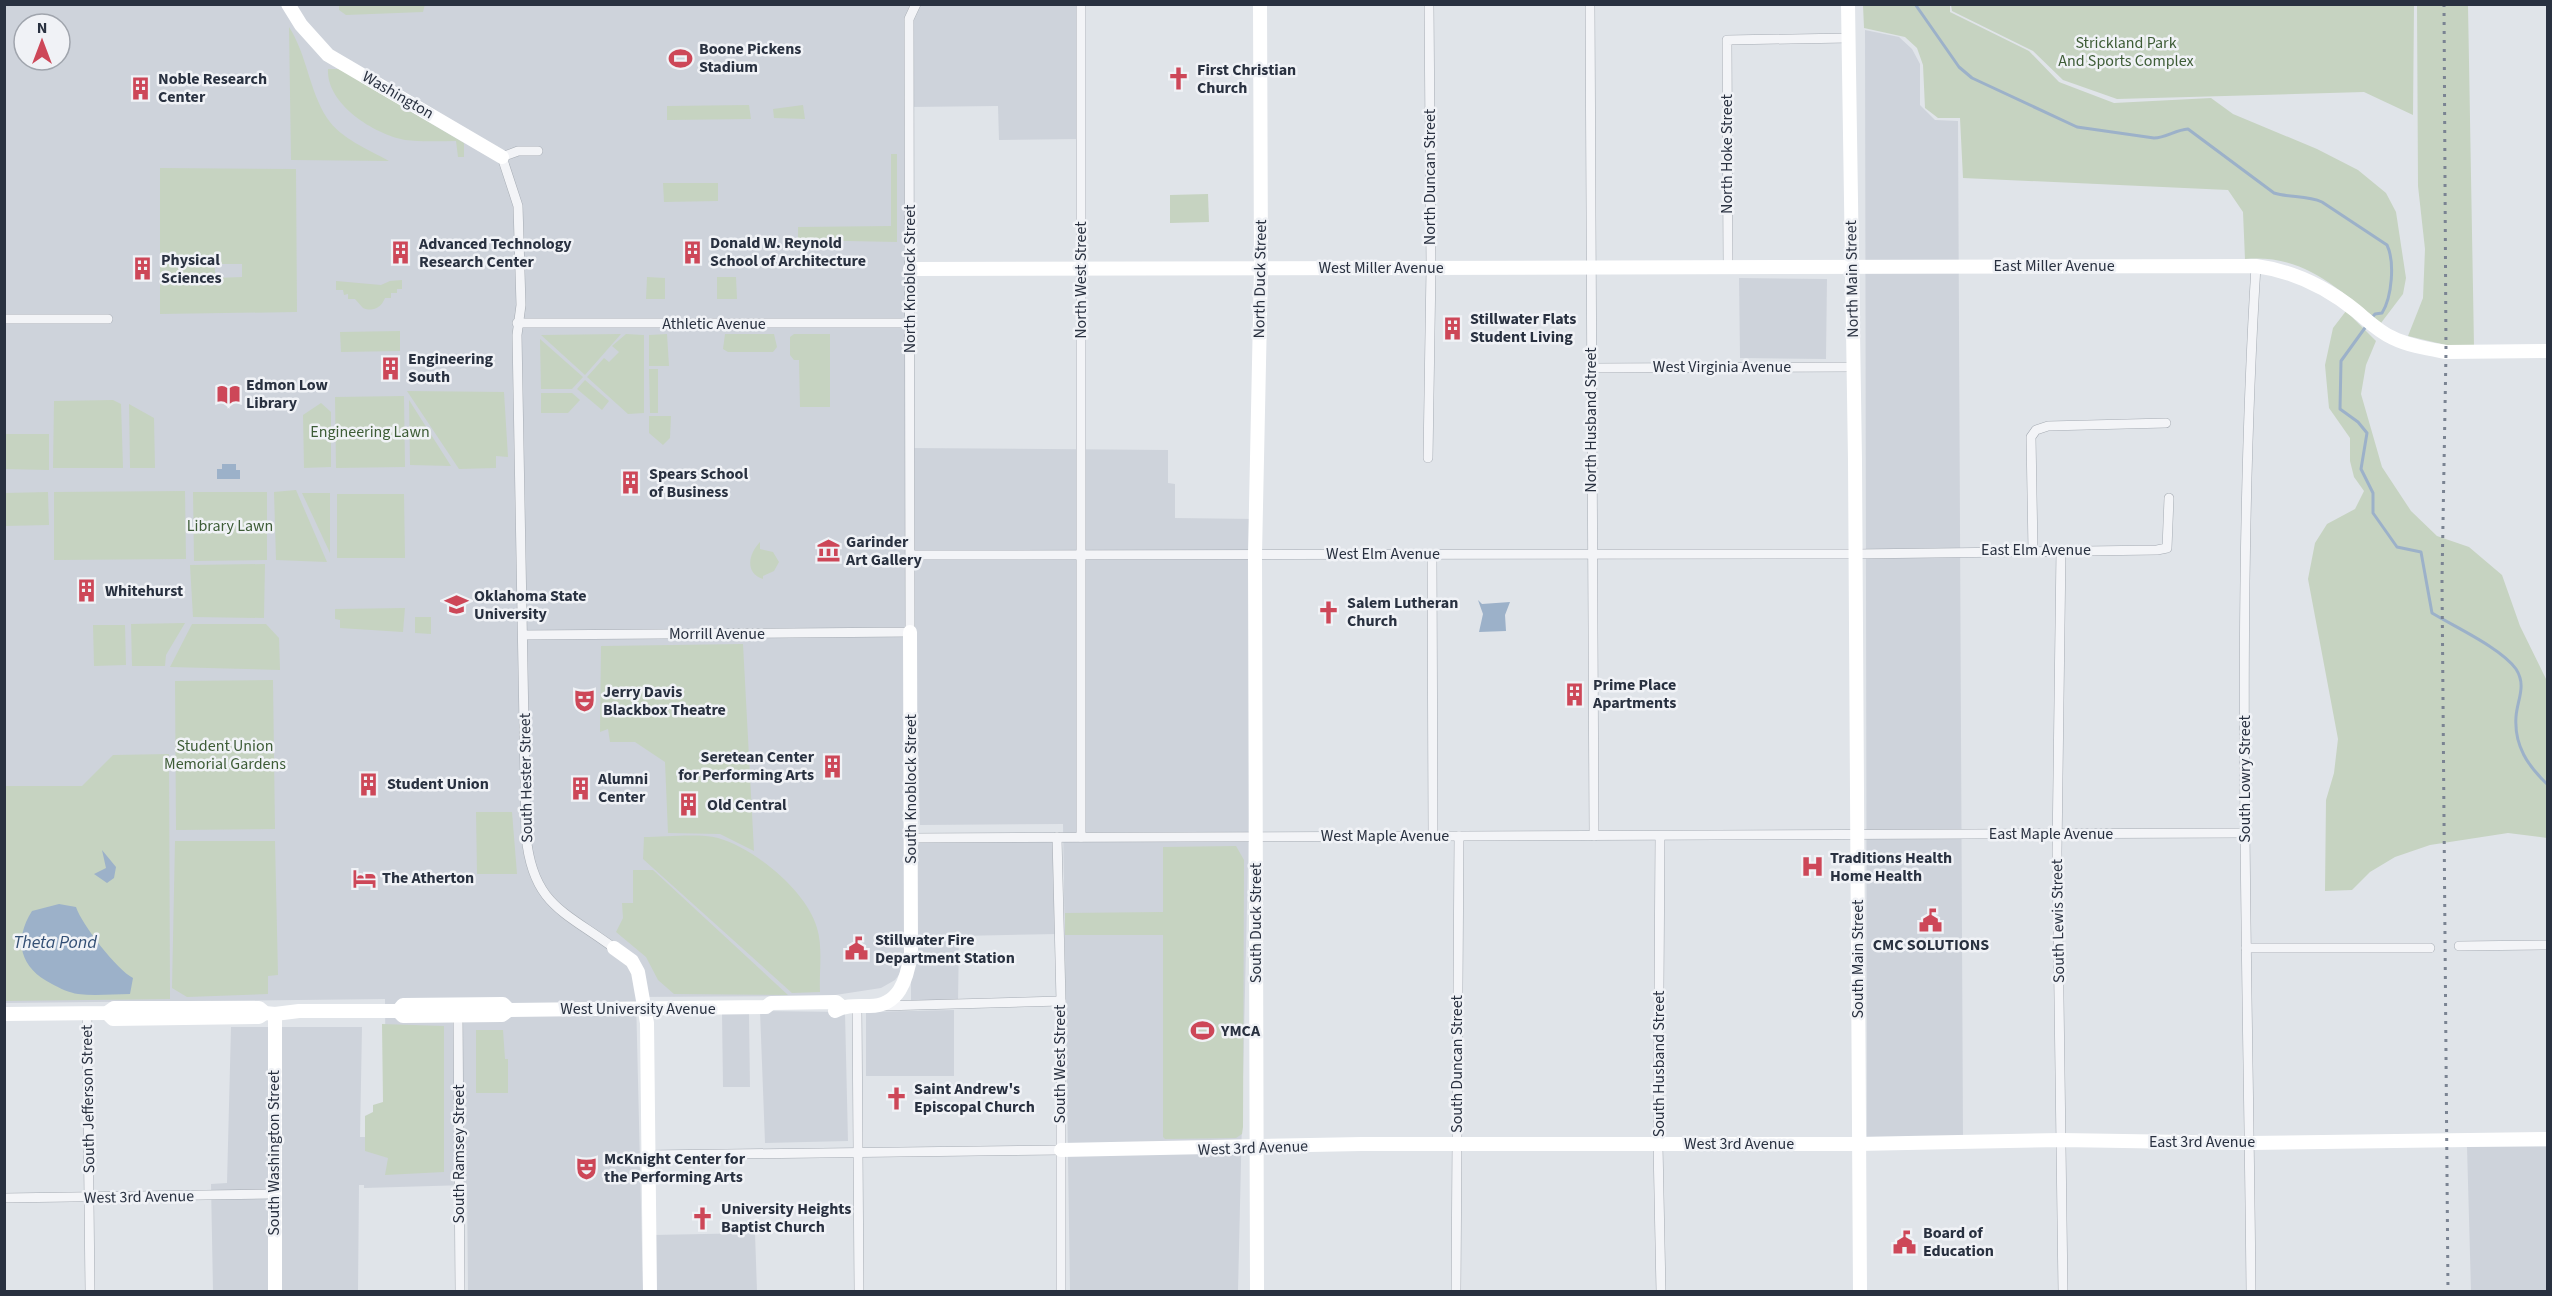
<svg xmlns="http://www.w3.org/2000/svg" width="2552" height="1296" viewBox="0 0 2552 1296" font-family="'Source Sans 3',sans-serif">
<style>
.built{fill:#ced3db;fill-rule:evenodd}
.green{fill:#c6d3c1;fill-rule:evenodd}
.water{fill:#9cb1c9}
.lines{fill:none;stroke-linecap:round;stroke-linejoin:round}
.stream{stroke:#9cb1c9;stroke-width:3}
.street-casing{stroke:#a5abb3;stroke-width:10}
.street{stroke:#f3f4f7;stroke-width:9}
.secondary{stroke:#fff;stroke-width:14}
.rail{stroke:#7a8392;stroke-width:3;stroke-dasharray:3 6;stroke-linecap:butt}
.labels{text-anchor:middle;dominant-baseline:central;stroke-width:5;stroke-linejoin:round;paint-order:stroke}
.park-label{font-size:16px;fill:#3d5c36;stroke:#f0f2f6}
.poi-label{font-size:16px;font-weight:bold;fill:#293140;stroke:#f0f2f6;text-anchor:start}
.street-label{font-size:16px;fill:#293140;stroke:#f0f2f6}
.water-label{font-size:18px;font-style:italic;fill:#334f74;stroke:#f0f2f6}
</style>
<rect width="100%" height="100%" fill="#e0e4e9"/>
<g class="built">
<path d="M4 5H1080L1081 139 999 140 998 106 910 107 905 967 895 980 881 988 829 996 636 997 643 1291H468L467 1185 364 1188V1185H359L358 1291H213L211 1184 227 1183 231 1027H362L360 1137H365L386 1114 385 999 5 1003ZM24 24H60V60H24Z"/>
<polygon points="1865,30 1899,37 1912,49 1920,64 1920,105 1935,120 1958,121 1963,1141 1867,1141"/>
<polygon points="1739,278 1827,279 1826,359 1740,358"/>
<polygon points="910,448 1168,450 1168,483 1175,484 1175,518 1256,519 1238,1291 1070,1291 1063,824 920,825"/>
<polygon points="911,837 1057,837 1058,934 959,936 958,1002 911,1002"/>
<polygon points="954,1010 954,1076 866,1076 866,1012"/>
<polygon points="760,1011 845,1012 848,1141 765,1143"/>
<polygon points="722,1013 749,1013 750,1087 723,1087"/>
<polygon points="2467,1147 2547,1147 2547,1291 2471,1291"/>
<polygon points="755,1233 757,1291 654,1291 653,1235"/>
</g>
<g class="green">
<polygon points="425,4 423,12 346,15 339,10 339,5"/>
<path d="M1863 5H1950V12L2029 51 2059 82 2114 103 2211 98 2233 114 2317 149 2358 170 2386 193 2396 212 2406 278 2403 294 2381 323C2337 289 2306 254 2245 259L2243 212 2228 190 1963 178 1960 118H1938L1925 108 1923 65 1917 48 1905 37 1864 28Z"/>
<polygon points="1951,5 2414,5 2413,115 2364,92 2117,99 2063,80 2033,51 1952,11"/>
<polygon points="2417,5 2468,5 2474,346 2450,346 2408,336 2423,298 2425,249 2418,186"/>
<path d="M289 27C307 55 309 90 327 118 341 139 368 149 389 161L291 160Z"/>
<path d="M328 69H339L464 143V157H458L456 141C439 141 421 142 405 140 374 134 326 104 328 69Z"/>
<polygon points="749,105 751,119 667,120 667,106"/>
<polygon points="803,105 805,119 774,118 773,109"/>
<polygon points="891,154 897,154 897,242 798,240 798,227 891,226"/>
<path d="M160 168 296 169 297 312 160 314ZM215 264H242V277L215 278Z"/>
<polygon points="663,183 718,183 718,201 664,202"/>
<polygon points="1208,194 1209,222 1170,223 1170,195"/>
<polygon points="647,277 665,278 665,299 646,299"/>
<polygon points="717,277 736,277 737,299 717,299"/>
<path d="M402 280V289H397V293H391V298H385C381 308 373 312 363 308L355 299H348V294L344 295 343 290H336V281L381 285 390 281Z"/>
<polygon points="2346,311 2376,341 2366,365 2361,394 2382,467 2411,511 2437,536 2469,547 2502,575 2520,626 2547,681 2547,838 2508,833 2430,845 2395,857 2370,872 2352,890 2325,891 2326,800 2334,773 2338,739 2308,579 2315,543 2327,524 2355,509 2364,491 2354,477 2350,461 2350,438 2329,408 2325,365 2333,328"/>
<polygon points="400,331 400,351 341,352 340,332"/>
<polygon points="621,334 585,375 541,335"/>
<polygon points="626,334 644,335 644,413 628,414 587,377 604,358 609,362 619,352 612,346"/>
<polygon points="667,334 669,366 649,366 649,335"/>
<polygon points="725,334 774,334 777,347 773,352 728,352 723,349"/>
<polygon points="794,334 830,334 830,407 800,407 799,360 794,360 790,355 790,337"/>
<polygon points="540,339 583,377 572,389 541,389"/>
<polygon points="649,369 658,369 658,413 650,413"/>
<polygon points="585,380 609,401 602,410 577,389"/>
<polygon points="407,391 504,392 508,457 496,456 496,468 459,469"/>
<polygon points="541,393 572,393 580,400 568,413 541,413"/>
<polygon points="404,396 405,467 336,468 335,397"/>
<polygon points="113,400 121,404 123,468 53,468 54,401"/>
<polygon points="409,400 451,466 410,465"/>
<polygon points="321,403 331,412 331,467 304,468 303,415"/>
<polygon points="129,404 154,418 155,468 130,468"/>
<polygon points="649,416 671,416 670,438 663,445 649,433"/>
<polygon points="5,434 49,434 49,470 5,469"/>
<polygon points="296,490 327,562 276,560 274,492"/>
<polygon points="185,491 186,559 54,560 54,492"/>
<polygon points="48,492 49,525 5,526 5,493"/>
<polygon points="193,492 267,492 267,560 194,561"/>
<polygon points="302,493 330,493 330,553"/>
<polygon points="337,494 404,494 405,558 337,558"/>
<path d="M760 542V549L773 552 779 562 774 571 763 576V579C744 573 749 553 760 542Z"/>
<polygon points="265,564 264,618 193,617 190,565"/>
<polygon points="405,608 403,632 340,628 340,620 335,619 335,609"/>
<polygon points="415,617 431,617 431,634 415,633"/>
<polygon points="185,623 166,655 165,666 132,666 131,624"/>
<polygon points="192,624 266,624 279,638 280,670 170,667"/>
<polygon points="93,625 125,625 126,665 94,666"/>
<polygon points="743,644 754,851 720,834 668,833 665,762 635,742 610,742 608,729 600,732 601,646"/>
<polygon points="273,680 275,829 176,830 175,681"/>
<polygon points="169,754 170,999 5,1001 4,786 82,786 113,755"/>
<polygon points="476,812 512,812 517,874 477,874"/>
<path d="M644 837C665 837 699 833 718 838 754 848 807 891 817 928 823 947 819 972 820 992L792 993 643 859Z"/>
<polygon points="175,841 275,841 278,975 268,976 268,994 187,997 172,988"/>
<polygon points="1236,846 1244,860 1243,1127 1242,1134 1236,1138 1165,1139 1163,1137 1163,935 1065,935 1065,913 1163,912 1163,847"/>
<polygon points="633,870 653,870 788,995 674,994 658,980 646,957 616,932 623,918 622,903 633,903"/>
<polygon points="382,1024 444,1026 444,1172 385,1175 388,1158 365,1151 365,1116 373,1112 373,1105 383,1102"/>
<polygon points="476,1030 503,1030 505,1059 508,1059 508,1093 476,1093"/>
</g>
<g class="water">
<polygon points="222,464 236,464 236,470 240,470 240,479 217,479 217,469 222,469"/>
<polygon points="1478,600 1482,604 1510,602 1505,615 1506,631 1479,632 1483,614"/>
<polygon points="102,850 116,867 114,878 107,883 94,874 106,868"/>
<path d="M59 904 76 907C82 925 117 970 133 978L130 994C113 994 95 996 78 994 70 993 59 988 52 984 20 968 13 941 32 911Z"/>
</g>
<g class="lines">
<g class="stream">
<path d="M1915 4 1959 67 1972 78 2077 127 2154 138C2166 138 2175 130 2188 129L2274 193C2290 198 2307 195 2322 202L2387 245C2395 262 2392 297 2382 313L2375 314 2370 320"/>
<path d="M2367 325 2341 361 2340 409 2358 422 2367 433 2361 469 2373 493V513L2397 547 2421 552 2432 613C2455 627 2501 648 2516 669 2527 686 2517 700 2516 717 2514 746 2528 766 2548 785"/>
</g>
<defs>
<g id="street">
<polyline points="1081,4 1081,837"/>
<polyline points="1590,4 1594,836"/>
<path d="M538 151H518L502 157 518 206 521 305 517 335 526 836C533 905 564 911 614 948"/>
<polyline points="1728,269 1727,40 1848,38"/>
<polyline points="4,319 108,319"/>
<polyline points="517,323 910,323"/>
<polyline points="1591,368 1854,367"/>
<polyline points="1428,458 1431,268 1429,4"/>
<polyline points="2033,550 2031,437 2036,430 2048,426 2166,423"/>
<polyline points="2061,550 2057,852 2063,1292"/>
<polyline points="1432,554 1433,836"/>
<polyline points="911,555 1856,554 2157,550 2167,548 2169,498"/>
<polyline points="523,635 910,632 909,19 916,4"/>
<polyline points="1660,836 1658,1145 1661,1292"/>
<polyline points="1057,837 1061,1001 1061,1292"/>
<polyline points="911,838 2244,833"/>
<polyline points="2459,946 2548,945"/>
<polyline points="2246,948 2430,948"/>
<polyline points="857,1006 859,1292"/>
<polyline points="882,1006 1061,1001"/>
<polyline points="87,1014 90,1292"/>
<polyline points="458,1016 460,1292"/>
<polyline points="649,1155 1061,1150"/>
<polyline points="4,1198 273,1194"/>
<polyline points="1456,1292 1459,836"/>
<path d="M2251 1292C2248 950 2235 607 2256 266"/>
</g>
</defs>
<use href="#street" class="street-casing"/>
<use href="#street" class="street"/>
<g class="secondary">
<polyline points="288,4 301,25 328,55 502,157"/>
<polyline points="1848,4 1855,460 1860,1292"/>
<path d="M910 269 2256 266C2293 271 2326 287 2356 311 2367 320 2379 332 2393 338 2409 346 2429 349 2446 352L2548 351"/>
<polyline points="614,948 632,961 638,972 647,1023 650,1292"/>
<polyline points="398,1011 403,1005 503,1004 509,1010"/>
<path d="M835 1011C845 1005 856 1006 868 1006 899 1007 907 980 911 953L910 632"/>
<polyline points="107,1013 113,1019 259,1017 265,1013"/>
<polyline points="4,1014 107,1013 114,1008 259,1008 265,1013 275,1014 299,1011 398,1011 403,1016 502,1015 509,1010 766,1007 771,1003 836,1002 842,1007"/>
<polyline points="275,1014 275,1292"/>
<polyline points="1061,1150 1362,1144 1857,1144 2061,1140 2249,1143 2548,1139"/>
<polyline points="1257,1292 1255,554 1261,268 1260,4"/>
</g>
<polyline class="rail" points="2444,4 2446,352 2442,580 2448,1292"/>
</g>
<defs>
<symbol id="stadium-bare" viewBox="-9 -9 18 18"><path d="M0-5a6.5 5 0 1 0 0 10a6.5 5 0 1 0 0-10ZM-3.5-1.8h7v3.6h-7Z" fill="#cd4758" stroke="#f0f2f6" stroke-width="2.5" paint-order="stroke"/></symbol>
<symbol id="church-bare" viewBox="-9 -9 18 18"><path d="M-1.2-6h2.4v3.5h3.3v2.4h-3.3V6h-2.4V-.1h-3.3v-2.4h3.3Z" fill="#cd4758" stroke="#f0f2f6" stroke-width="2.5" paint-order="stroke"/></symbol>
<symbol id="building-bare" viewBox="-9 -9 18 18"><path d="M-4-6H4V6H1V3H-1V6H-4ZM-2.5-4.3h1.7v1.8h-1.7ZM.8-4.3h1.7v1.8H.8ZM-2.5-1h1.7V.8h-1.7ZM.8-1h1.7V.8H.8Z" fill="#cd4758" stroke="#f0f2f6" stroke-width="2.5" paint-order="stroke"/></symbol>
<symbol id="library-bare" viewBox="-9 -9 18 18"><path d="M-6-4Q-3-5.5-.7-3.5V5Q-3 3-6 4ZM6-4Q3-5.5 .7-3.5V5Q3 3 6 4Z" fill="#cd4758" stroke="#f0f2f6" stroke-width="2.5" paint-order="stroke"/></symbol>
<symbol id="museum-bare" viewBox="-9 -9 18 18"><path d="M0-6L6-3V-2H-6V-3ZM-5-1h2V3h-2ZM-1-1h2V3h-2ZM3-1h2V3H3ZM-6 4H6V6H-6Z" fill="#cd4758" stroke="#f0f2f6" stroke-width="2.5" paint-order="stroke"/></symbol>
<symbol id="university-bare" viewBox="-9 -9 18 18"><path d="M0-5L7-2L0 1L-7-2ZM-4 1L0 2.5L4 1V4Q0 6-4 4Z" fill="#cd4758" stroke="#f0f2f6" stroke-width="2.5" paint-order="stroke"/></symbol>
<symbol id="theatre-bare" viewBox="-9 -9 18 18"><path d="M-5-5.5Q0-4 5-5.5V0Q5 5 0 6Q-5 5-5 0ZM-3.3-2.5H-1v1.5H-3.3ZM1-2.5H3.3v1.5H1ZM-2.8 1Q0 5.5 2.8 1Z" fill="#cd4758" stroke="#f0f2f6" stroke-width="2.5" paint-order="stroke"/></symbol>
<symbol id="hospital-bare" viewBox="-9 -9 18 18"><path d="M-5-5h3v3.5h4V-5h3V5h-3V1.5h-4V5h-3Z" fill="#cd4758" stroke="#f0f2f6" stroke-width="2.5" paint-order="stroke"/></symbol>
<symbol id="hotel-bare" viewBox="-9 -9 18 18"><path d="M-6-4.5h1.5V1H6V5H4.5V3h-9V5H-6ZM-4 0a1.8 1.8 0 1 1 3.6 0ZM.5 0V-2.5h3Q6-2.5 6 0Z" fill="#cd4758" stroke="#f0f2f6" stroke-width="2.5" paint-order="stroke"/></symbol>
<symbol id="civic-bare" viewBox="-9 -9 18 18"><path d="M-.6-6.5H3V-4.5H.6V-3L4-1V1h2V6H-6V1h2V-1L-.6-3ZM-1.2 2.5V6h2.4V2.5Z" fill="#cd4758" stroke="#f0f2f6" stroke-width="2.5" paint-order="stroke"/></symbol>
</defs>
<g fill-rule="evenodd">
<use href="#stadium-bare" x="664" y="42" width="33" height="33"/>
<use href="#church-bare" x="1162" y="62" width="33" height="33"/>
<use href="#building-bare" x="124" y="72" width="33" height="33"/>
<use href="#building-bare" x="676" y="236" width="33" height="33"/>
<use href="#building-bare" x="384" y="236" width="33" height="33"/>
<use href="#building-bare" x="126" y="252" width="33" height="33"/>
<use href="#building-bare" x="1436" y="312" width="33" height="33"/>
<use href="#building-bare" x="374" y="352" width="33" height="33"/>
<use href="#library-bare" x="212" y="378" width="33" height="33"/>
<use href="#building-bare" x="614" y="466" width="33" height="33"/>
<use href="#museum-bare" x="812" y="534" width="33" height="33"/>
<use href="#building-bare" x="70" y="574" width="33" height="33"/>
<use href="#university-bare" x="440" y="588" width="33" height="33"/>
<use href="#church-bare" x="1312" y="596" width="33" height="33"/>
<use href="#building-bare" x="1558" y="678" width="33" height="33"/>
<use href="#theatre-bare" x="568" y="684" width="33" height="33"/>
<use href="#building-bare" x="816" y="750" width="33" height="33"/>
<use href="#building-bare" x="352" y="768" width="33" height="33"/>
<use href="#building-bare" x="564" y="772" width="33" height="33"/>
<use href="#building-bare" x="672" y="788" width="33" height="33"/>
<use href="#hospital-bare" x="1796" y="850" width="33" height="33"/>
<use href="#hotel-bare" x="348" y="862" width="33" height="33"/>
<use href="#civic-bare" x="1914" y="904" width="33" height="33"/>
<use href="#civic-bare" x="840" y="932" width="33" height="33"/>
<use href="#stadium-bare" x="1186" y="1014" width="33" height="33"/>
<use href="#church-bare" x="880" y="1082" width="33" height="33"/>
<use href="#theatre-bare" x="570" y="1152" width="33" height="33"/>
<use href="#church-bare" x="686" y="1202" width="33" height="33"/>
<use href="#civic-bare" x="1888" y="1226" width="33" height="33"/>
</g>
<g class="labels">
<g class="park-label">
<text x="2126" y="43">Strickland Park<tspan x="2126" dy="18">And Sports Complex</tspan></text>
<text x="370" y="432">Engineering Lawn</text>
<text x="230" y="526">Library Lawn</text>
<text x="225" y="746">Student Union<tspan x="225" dy="18">Memorial Gardens</tspan></text>
</g>
<g class="poi-label">
<text x="699" y="49">Boone Pickens<tspan x="699" dy="18">Stadium</tspan></text>
<text x="1197" y="70">First Christian<tspan x="1197" dy="18">Church</tspan></text>
<text x="158" y="79">Noble Research<tspan x="158" dy="18">Center</tspan></text>
<text x="710" y="243">Donald W. Reynold<tspan x="710" dy="18">School of Architecture</tspan></text>
<text x="419" y="244">Advanced Technology<tspan x="419" dy="18">Research Center</tspan></text>
<text x="161" y="260">Physical<tspan x="161" dy="18">Sciences</tspan></text>
<text x="1470" y="319">Stillwater Flats<tspan x="1470" dy="18">Student Living</tspan></text>
<text x="408" y="359">Engineering<tspan x="408" dy="18">South</tspan></text>
<text x="246" y="385">Edmon Low<tspan x="246" dy="18">Library</tspan></text>
<text x="649" y="474">Spears School<tspan x="649" dy="18">of Business</tspan></text>
<text x="846" y="542">Garinder<tspan x="846" dy="18">Art Gallery</tspan></text>
<text x="105" y="591">Whitehurst</text>
<text x="474" y="596">Oklahoma State<tspan x="474" dy="18">University</tspan></text>
<text x="1347" y="603">Salem Lutheran<tspan x="1347" dy="18">Church</tspan></text>
<text x="1593" y="685">Prime Place<tspan x="1593" dy="18">Apartments</tspan></text>
<text x="603" y="692">Jerry Davis<tspan x="603" dy="18">Blackbox Theatre</tspan></text>
<text x="814" y="757" text-anchor="end">Seretean Center<tspan x="814" dy="18">for Performing Arts</tspan></text>
<text x="598" y="779">Alumni<tspan x="598" dy="18">Center</tspan></text>
<text x="387" y="784">Student Union</text>
<text x="707" y="805">Old Central</text>
<text x="1830" y="858">Traditions Health<tspan x="1830" dy="18">Home Health</tspan></text>
<text x="382" y="878">The Atherton</text>
<text x="875" y="940">Stillwater Fire<tspan x="875" dy="18">Department Station</tspan></text>
<text x="1931" y="945" text-anchor="middle">CMC SOLUTIONS</text>
<text x="1221" y="1031">YMCA</text>
<text x="914" y="1089">Saint Andrew's<tspan x="914" dy="18">Episcopal Church</tspan></text>
<text x="604" y="1159">McKnight Center for<tspan x="604" dy="18">the Performing Arts</tspan></text>
<text x="721" y="1209">University Heights<tspan x="721" dy="18">Baptist Church</tspan></text>
<text x="1923" y="1233">Board of<tspan x="1923" dy="18">Education</tspan></text>
</g>
<g class="street-label">
<text transform="translate(398 95) rotate(30)">Washington</text>
<text transform="translate(1727 154) rotate(-90)">North Hoke Street</text>
<text transform="translate(1430 177) rotate(-90)">North Duncan Street</text>
<text x="2054" y="266">East Miller Avenue</text>
<text x="1381" y="268">West Miller Avenue</text>
<text transform="translate(910 279) rotate(-90)">North Knoblock Street</text>
<text transform="translate(1260 279) rotate(-89)">North Duck Street</text>
<text transform="translate(1852 279) rotate(-91)">North Main Street</text>
<text transform="translate(1081 280) rotate(-90)">North West Street</text>
<text x="714" y="324">Athletic Avenue</text>
<text x="1722" y="367">West Virginia Avenue</text>
<text transform="translate(1591 420) rotate(-90)">North Husband Street</text>
<text x="2036" y="550">East Elm Avenue</text>
<text x="1383" y="554">West Elm Avenue</text>
<text x="717" y="634">Morrill Avenue</text>
<text transform="translate(526 778) rotate(-91)">South Hester Street</text>
<text transform="translate(2245 779) rotate(-90)">South Lowry Street</text>
<text transform="translate(911 789) rotate(-90)">South Knoblock Street</text>
<text x="2051" y="834">East Maple Avenue</text>
<text x="1385" y="836">West Maple Avenue</text>
<text transform="translate(2058 921) rotate(-91)">South Lewis Street</text>
<text transform="translate(1256 923) rotate(-90)">South Duck Street</text>
<text transform="translate(1858 959) rotate(-90)">South Main Street</text>
<text x="638" y="1009">West University Avenue</text>
<text transform="translate(1060 1064) rotate(-90)">South West Street</text>
<text transform="translate(1457 1064) rotate(-90)">South Duncan Street</text>
<text transform="translate(1659 1064) rotate(-90)">South Husband Street</text>
<text transform="translate(88 1099) rotate(-91)">South Jefferson Street</text>
<text x="2202" y="1142">East 3rd Avenue</text>
<text x="1739" y="1144">West 3rd Avenue</text>
<text transform="translate(1253 1148) rotate(-2)">West 3rd Avenue</text>
<text transform="translate(274 1153) rotate(-90)">South Washington Street</text>
<text transform="translate(459 1154) rotate(-90)">South Ramsey Street</text>
<text transform="translate(139 1197) rotate(-1)">West 3rd Avenue</text>
</g>
<g class="water-label">
<text x="55" y="942">Theta Pond</text>
</g>
</g>
<rect width="2552" height="1296" fill="none" stroke="#293140" stroke-width="12"/>
<g transform="translate(42 42)"><circle r="28" fill="#f0f2f6" stroke="#a0a5ad" stroke-width="1.5"/>
<path d="M0-4.5L10 22L0 15L-10 22Z" fill="#cd4758"/>
<text y="-9" font-size="16" font-weight="bold" text-anchor="middle" fill="#293140">N</text>
</g>
</svg>
